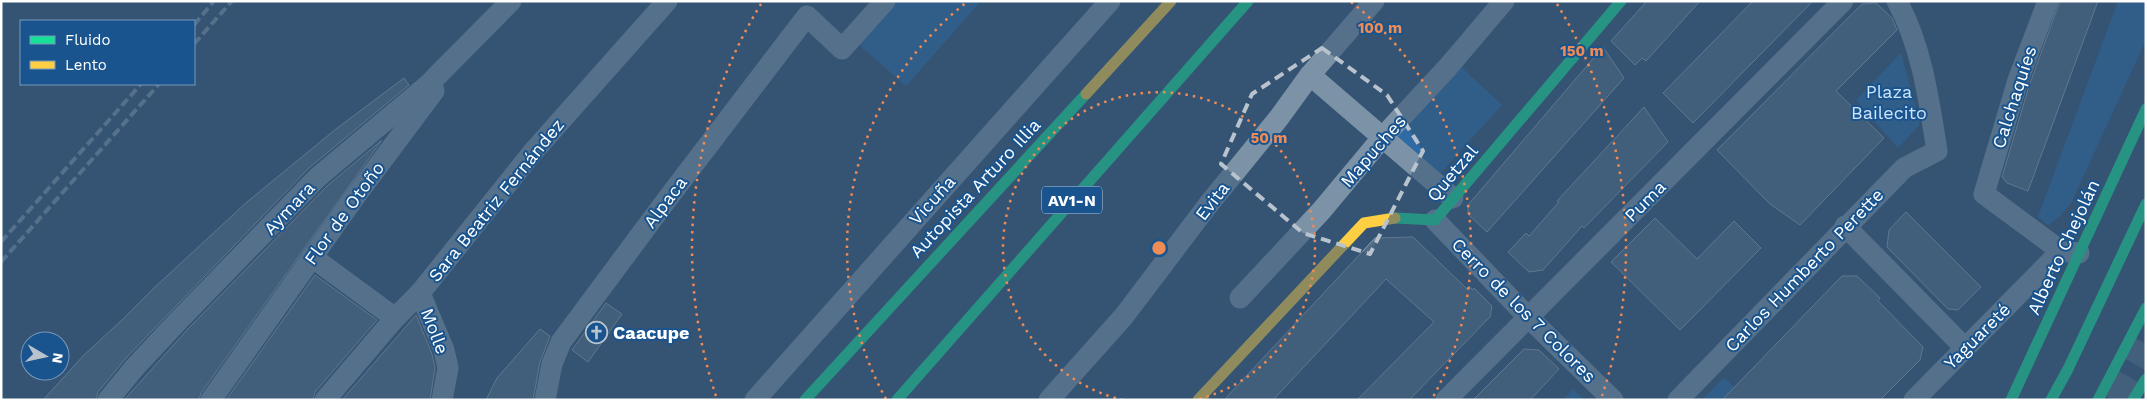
<svg xmlns="http://www.w3.org/2000/svg" width="2147" height="401" viewBox="0 0 2147 401" font-family="'Work Sans',sans-serif">
<style>
.green{fill:#2e6aa4}
.building{fill:#516b84;stroke:#91a3b5}
.lines{fill:none;stroke-linecap:round;stroke-linejoin:round}
.secondary-tunnel{stroke:#536e88;stroke-width:28;stroke-dasharray:28 14;stroke-linecap:butt}
.street{stroke:#7c92a7;stroke-width:21}
.fast{stroke:#16e098;stroke-width:11}
.slow{stroke:#ffcf43;stroke-width:11}
.rail{stroke:#7d92a6;stroke-width:4;stroke-dasharray:9 4;stroke-linecap:butt}
.marked{fill:none;stroke:#b8c3ce;stroke-width:4;stroke-dasharray:10 6;stroke-linejoin:round}
.ring{fill:none;stroke:#ef8b55;stroke-width:2.5;stroke-dasharray:2.5 5}
.labels{text-anchor:middle;dominant-baseline:central;stroke-width:4;stroke-linejoin:round;paint-order:stroke}
.shield{fill:#1a548e;stroke:#baccdd;stroke-width:1}
.shield-label{font-size:16px;font-weight:bold;fill:#fff}
.park-label{font-size:18px;fill:#cde4fa;stroke:#1a548e}
.street-label{font-size:18px;fill:#fff;stroke:#1a548e}
.poi-label{font-size:18px;font-weight:bold;fill:#fff;stroke:#1a548e;text-anchor:start}
.centre{fill:#ef8b55;stroke:#1a548e;stroke-width:2.5}
.ring-label{font-size:15px;text-anchor:middle;font-weight:bold;fill:#ef8b55;stroke:#1a548e;stroke-width:4;stroke-linejoin:round;paint-order:stroke}
</style>
<rect width="100%" height="100%" fill="#355473"/>
<g class="green">
<polygon points="892,1 981,1 906,86 856,42"/>
<polygon points="2118,1 2146,1 2146,40 2071,203 2060,216 2048,225 2038,217"/>
<polygon points="1901,53 1920,124 1898,148 1856,100"/>
<polygon points="1460,66 1502,105 1436,178 1394,139"/>
<polygon points="1724,378 1749,400 1702,400"/>
<polygon points="1573,389 1584,400 1563,400"/>
</g>
<g class="building">
<polygon points="1647,1 1700,1 1646,61 1642,58 1635,65 1611,41"/>
<polygon points="1753,1 1813,1 1693,123 1663,93"/>
<polygon points="2060,1 2098,1 2028,191 2007,183 2002,177 2029,86"/>
<polygon points="1876,3 1892,18 1897,30 1836,91 1884,138 1800,225 1770,204 1717,150 1862,4"/>
<polygon points="1603,47 1624,78 1487,232 1468,214 1468,205"/>
<polygon points="404,78 409,85 309,168 126,358 98,392 96,400 43,400 84,355 123,319 154,288 247,202 336,129"/>
<polygon points="1644,107 1668,142 1584,228 1582,226 1543,270 1529,272 1508,252 1526,233 1529,236 1559,202 1557,201"/>
<polygon points="382,140 201,393 199,400 124,400 187,330 327,186"/>
<polygon points="1906,212 1981,287 1958,310 1948,309 1887,247 1889,230"/>
<polygon points="1655,218 1697,259 1734,221 1761,248 1680,330 1611,262"/>
<polygon points="1413,237 1467,289 1469,286 1473,290 1474,288 1492,306 1490,317 1409,400 1357,400 1434,322 1386,279 1273,400 1224,400 1375,238"/>
<polygon points="315,275 377,320 315,392 313,400 226,400"/>
<polygon points="1842,276 1857,276 1880,298 1878,301 1923,347 1920,360 1880,400 1722,400"/>
<polygon points="606,303 622,314 588,362 572,350"/>
<polygon points="416,315 432,354 435,368 430,400 342,400"/>
<polygon points="540,329 550,336 540,362 533,400 486,400 497,378"/>
<polygon points="1524,349 1539,350 1559,369 1530,400 1473,400"/>
</g>
<g class="lines">
<polyline class="secondary-tunnel" points="2113,400 2146,344"/>
<g class="street">
<polyline points="2048,1 2018,80 1984,194 2061,251 2079,253"/>
<polyline points="1310,75 1453,198"/>
<polyline points="1435,220 1528,317 1613,400"/>
<polyline points="1845,226 1965,348"/>
<polyline points="312,257 395,318"/>
<polyline points="420,293 444,350 448,368 442,400"/>
<polyline points="1240,298 1322,210 1382,138 1448,67 1504,1"/>
<polyline points="108,400 135,367 178,321 318,177 429,84 511,1"/>
<polyline points="211,400 357,194 434,91"/>
<polyline points="325,400 395,318 420,293 532,153 667,1"/>
<polyline points="545,400 552,364 561,342 668,198 807,16 842,49 885,1"/>
<polyline points="755,400 1110,1"/>
<polyline points="1049,400 1124,316 1208,205 1278,119 1310,75 1374,1"/>
<polyline points="1446,400 1843,1"/>
<path d="M1678 400 1904 168 1937 151C1929 100 1922 47 1897 1"/>
<polyline points="1914,400 2061,251"/>
</g>
<g class="fast">
<polyline points="1395,218 1435,220 1621,1"/>
<polyline points="805,400 1086,94"/>
<polyline points="897,400 1248,1"/>
<polyline points="2011,400 2146,109"/>
<polyline points="2051,400 2068,369 2146,204"/>
<polyline points="2098,400 2146,308"/>
<polyline points="2133,400 2146,379"/>
</g>
<g class="slow">
<polyline points="1086,94 1171,1"/>
<polyline points="1198,400 1364,223 1395,218"/>
</g>
<g class="rail">
<polyline points="194,25 214,1"/>
<polyline points="194,44 232,1"/>
<polyline points="1,242 141,84"/>
<polyline points="1,262 159,84"/>
</g>
</g>
<path d="M0 0H2147V401H0ZM1322 48 1387 95 1423 151 1370 254 1303 233 1221 164 1252 94Z" fill="#355473" fill-opacity=".55" fill-rule="evenodd"/>
<path class="marked" d="M1322 48 1387 95 1423 151 1370 254 1303 233 1221 164 1252 94Z"/>
<g class="ring">
<path d="M1123 400A156 156 0 1 1 1195 400"/>
<path d="M886 399A312 312 0 0 1 967 2M1351 2A312 312 0 0 1 1432 399"/>
<path d="M716 396A467 467 0 0 1 761 4M1557 4A467 467 0 0 1 1602 396"/>
</g>
<defs>
<symbol id="church-ring" viewBox="-11 -11 22 22"><circle r="9.5" fill="#1a548e" stroke="#b8c3ce" stroke-width="1.5"/><path d="M-1.2-6h2.4v3.5h3.3v2.4h-3.3V6h-2.4V-.1h-3.3v-2.4h3.3Z" fill="#b8c3ce"/></symbol>
</defs>
<g fill-rule="evenodd">
<use href="#church-ring" x="584" y="320" width="25" height="25"/>
</g>
<g class="labels">
<rect class="shield" x="1042" y="186.5" width="60" height="27" rx="4"/>
<g class="shield-label">
<text x="1072" y="200">AV1-N</text>
</g>
<g class="park-label">
<text x="1889" y="91">Plaza<tspan x="1889" dy="21">Bailecito</tspan></text>
</g>
<g class="street-label">
<text transform="translate(2014 97) rotate(-72)">Calchaquíes</text>
<text transform="translate(1373 151) rotate(-49)">Mapuches</text>
<text transform="translate(1452 173) rotate(-50)">Quetzal</text>
<text transform="translate(975 188) rotate(-47)">Autopista Arturo Illia</text>
<text transform="translate(496 200) rotate(-51)">Sara Beatriz Fernández</text>
<text transform="translate(932 200) rotate(-48)">Vicuña</text>
<text transform="translate(1212 201) rotate(-52)">Evita</text>
<text transform="translate(1645 201) rotate(-45)">Puma</text>
<text transform="translate(665 202) rotate(-53)">Alpaca</text>
<text transform="translate(289 208) rotate(-47)">Aymara</text>
<text transform="translate(344 213) rotate(-54)">Flor de Otoño</text>
<text transform="translate(2063 247) rotate(-65)">Alberto Chejolán</text>
<text transform="translate(1804 270) rotate(-46)">Carlos Humberto Perette</text>
<text transform="translate(1524 310) rotate(45)">Cerro de los 7 Colores</text>
<text transform="translate(435 331) rotate(69)">Molle</text>
<text transform="translate(1977 336) rotate(-45)">Yaguareté</text>
</g>
<g class="poi-label">
<text x="613" y="332">Caacupe</text>
</g>
</g>
<circle cx="1159" cy="248" r="8" class="centre"/>
<g class="ring-label">
<text x="1380" y="33">100 m</text>
<text x="1582" y="56">150 m</text>
<text x="1269" y="143">50 m</text>
</g>
<rect width="2147" height="401" fill="none" stroke="#ffffff" stroke-width="5"/>
<rect x="20" y="20" width="175" height="65" fill="#1a548e" stroke="#7698bb"/>
<rect x="30" y="36" width="25" height="8" fill="#16e098" stroke="#7698bb"/>
<text x="65" y="45" font-size="15" fill="#ffffff">Fluido</text>
<rect x="30" y="61" width="25" height="8" fill="#ffcf43" stroke="#7698bb"/>
<text x="65" y="70" font-size="15" fill="#ffffff">Lento</text>
<g transform="translate(45 356) rotate(99)"><circle r="24" fill="#1a548e" stroke="#7698bb"/>
<path d="M0-4L9 19L0 12L-9 19Z" fill="#b8c3ce"/>
<text y="-8" font-size="14" font-weight="bold" text-anchor="middle" fill="#ffffff">N</text>
</g>
</svg>
